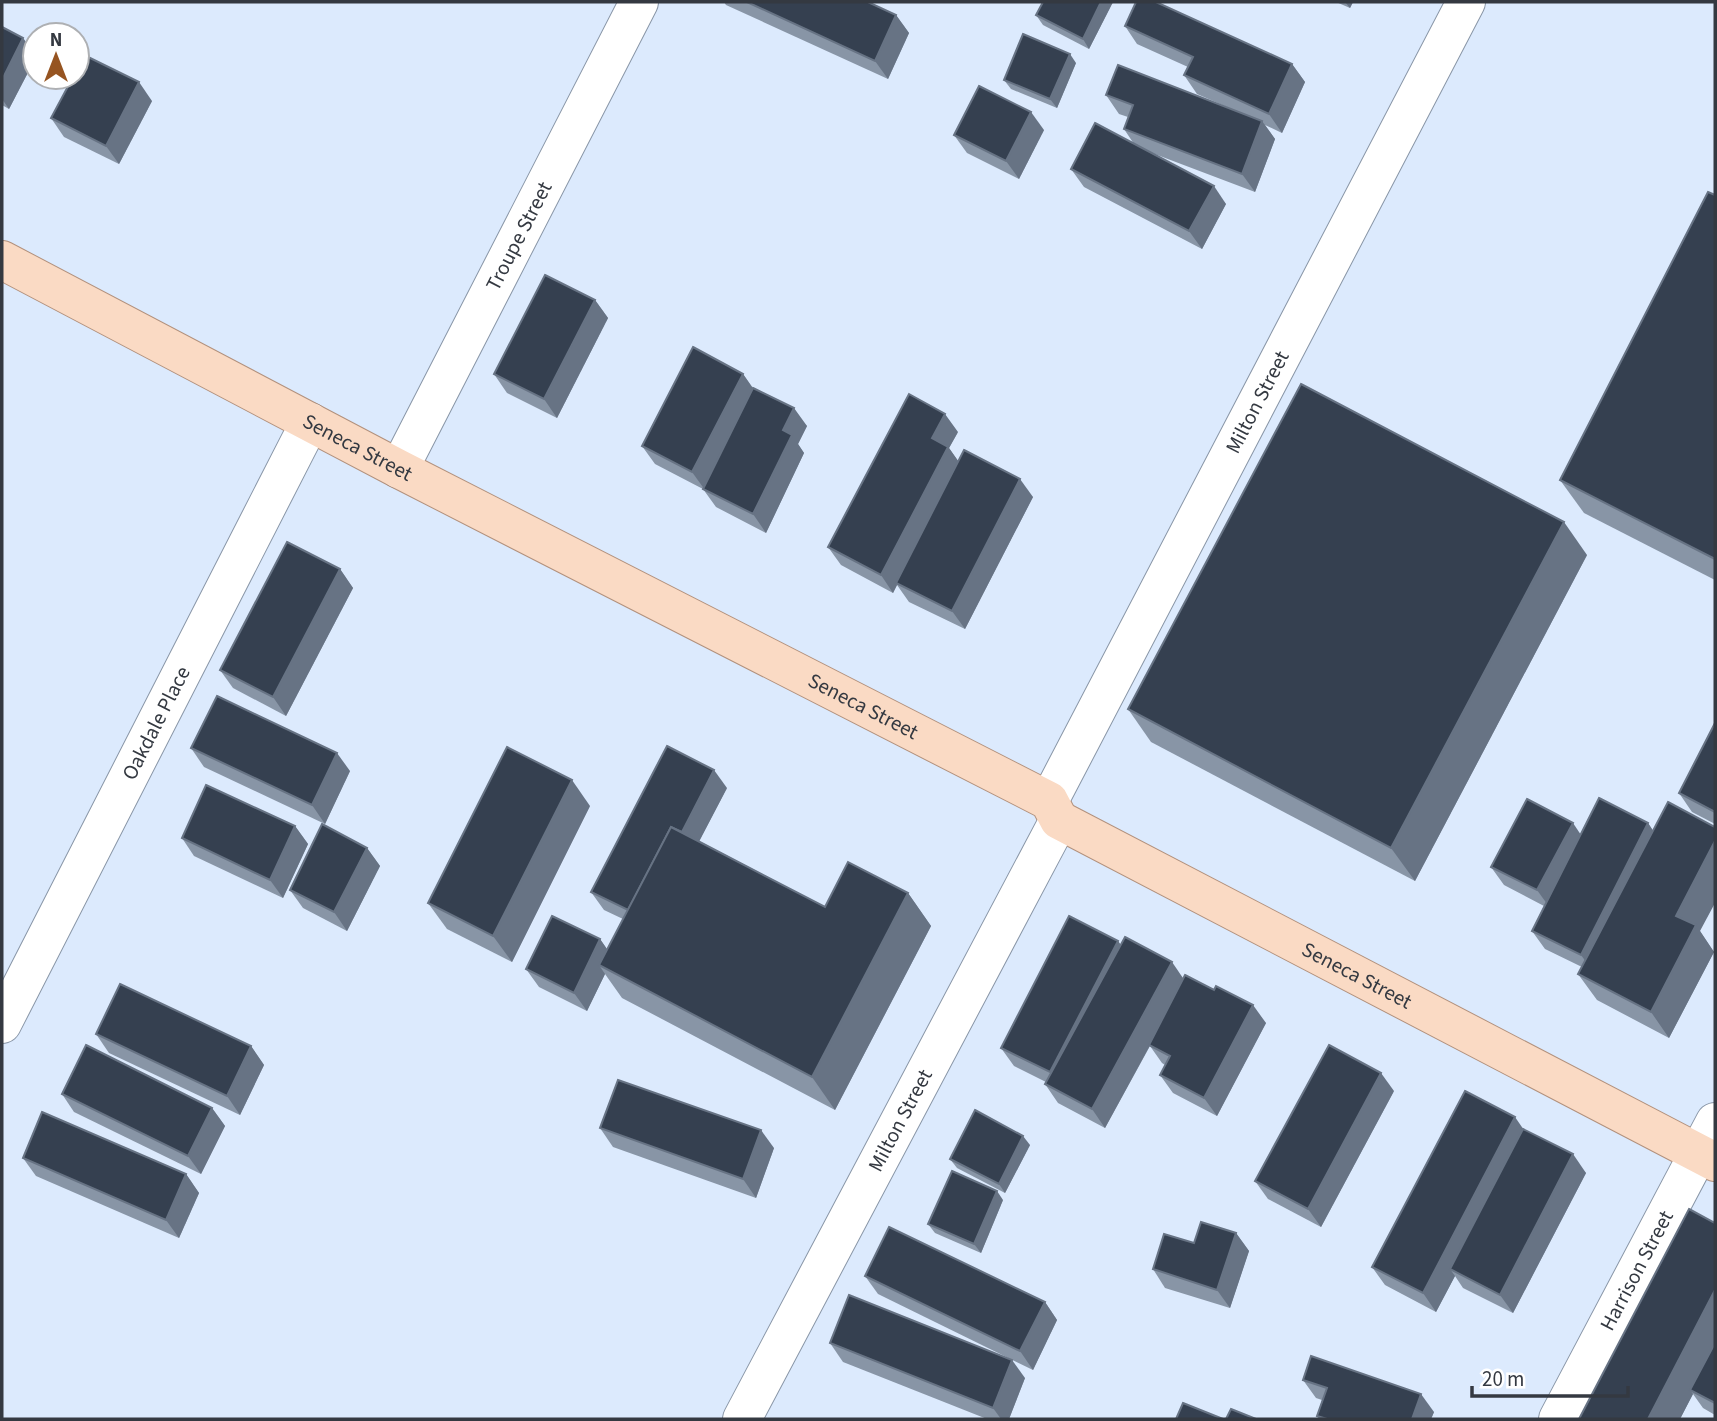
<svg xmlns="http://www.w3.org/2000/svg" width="1717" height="1421" viewBox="0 0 1717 1421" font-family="'Source Sans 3',sans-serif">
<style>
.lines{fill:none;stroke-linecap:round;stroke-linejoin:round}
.minor-casing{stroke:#8996a7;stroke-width:40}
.major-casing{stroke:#b2917d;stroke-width:40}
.minor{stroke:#fff;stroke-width:38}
.major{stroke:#fadac4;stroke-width:38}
.wall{fill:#8895a6}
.shaded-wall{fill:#677384}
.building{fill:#354050;stroke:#677384;stroke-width:2}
.labels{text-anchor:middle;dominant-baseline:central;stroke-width:7;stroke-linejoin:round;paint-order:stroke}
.street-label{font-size:21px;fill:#343941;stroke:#fff}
</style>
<rect width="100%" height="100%" fill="#dceafd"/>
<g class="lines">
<defs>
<g id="minor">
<path id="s1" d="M399 469 639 2"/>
<path id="s2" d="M1049 801 1466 2"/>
<path id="s3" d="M2 1024 310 422"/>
<path id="s4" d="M742 1419 1059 820"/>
<path id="s5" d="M1558 1419 1715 1122"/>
</g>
<g id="major">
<path id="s6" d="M2 260 399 469 1049 801 1059 820 1715 1162"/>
</g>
</defs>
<use href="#minor" class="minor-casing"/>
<use href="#major" class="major-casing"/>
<use href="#minor" class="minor"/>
<use href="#major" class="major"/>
</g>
<g class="wall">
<polygon points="724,2 868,2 896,15 909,33 888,79 726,5"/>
<polygon points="1113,2 1089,49 1043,25 1036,15"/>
<polygon points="1336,2 1353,2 1350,8"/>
<polygon points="1125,26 1292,64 1305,82 1282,133 1265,125 1275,139 1255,192 1152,153 1226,204 1202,249 1084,187 1071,169 1134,144 1124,129 1128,117 1119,114 1106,95 1227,107 1197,94 1184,75 1188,67 1137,44"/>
<polygon points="2,27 23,38 35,55 35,59 9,109 2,105"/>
<polygon points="1076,63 1057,108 1011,89 1004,80"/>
<polygon points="152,101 119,164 64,137 51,118"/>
<polygon points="1044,130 1019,179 967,153 954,135"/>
<polygon points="1715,195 1715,580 1584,513 1560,480"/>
<polygon points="595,300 608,318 557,418 507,393 494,374"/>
<polygon points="743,374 753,388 807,426 798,444 804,453 766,533 716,507 703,489 655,464 642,446"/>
<polygon points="958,432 949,448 958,461 1033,497 965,629 909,602 897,585 893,593 841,565 828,547"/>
<polygon points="1587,555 1415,881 1151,742 1128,709"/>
<polygon points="340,569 353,588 286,716 233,688 220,670"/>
<polygon points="1715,723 1715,824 1692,812 1679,793"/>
<polygon points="191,748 350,771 325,824 204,767"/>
<polygon points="727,788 699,841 825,907 908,893 931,926 835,1110 622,998 605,974 587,1011 539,987 526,969 600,939 607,949 623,919 604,910 591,892"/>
<polygon points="590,806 512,962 447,929 428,903"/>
<polygon points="1648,823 1653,831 1700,931 1714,952 1669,1038 1597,1000 1578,974 1582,967 1545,949 1532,931 1544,906 1504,885 1491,867 1581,834"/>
<polygon points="295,826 308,844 283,898 194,856 182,838"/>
<polygon points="367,848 380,866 347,931 303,908 290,890"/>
<polygon points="1118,941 1121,945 1266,1023 1217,1116 1173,1093 1160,1075 1165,1065 1162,1063 1150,1046 1105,1128 1058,1103 1045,1084 1046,1082 1014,1066 1001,1048"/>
<polygon points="96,1034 251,1046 264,1065 240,1115 109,1053"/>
<polygon points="1394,1091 1321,1227 1268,1199 1255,1181"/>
<polygon points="62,1094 212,1108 225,1126 201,1174 74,1112"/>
<polygon points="600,1128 774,1148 756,1198 613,1147"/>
<polygon points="1524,1130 1586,1173 1513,1313 1463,1288 1455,1276 1436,1312 1385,1285 1372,1267"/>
<polygon points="1030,1145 1005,1193 957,1168 950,1159"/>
<polygon points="23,1158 186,1174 199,1193 179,1238 36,1176"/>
<polygon points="1003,1200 981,1253 935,1233 928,1224"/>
<polygon points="1715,1223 1715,1415 1703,1408 1693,1394 1680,1419"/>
<polygon points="1236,1233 1249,1251 1230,1308 1165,1288 1153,1269 1194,1243"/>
<polygon points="865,1276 1045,1302 1057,1320 1033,1370 878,1294"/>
<polygon points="830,1343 1025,1378 1009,1419 987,1419 843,1362"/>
<polygon points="1303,1380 1434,1412 1431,1419 1319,1419 1317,1416 1322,1400 1316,1398"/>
</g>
<g class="shaded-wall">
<polygon points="1101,2 1113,2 1089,49 1083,39"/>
<polygon points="1345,2 1353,2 1350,8"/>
<polygon points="896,15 909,33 888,79 875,61"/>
<polygon points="23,38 35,55 35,59 9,109 2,99 2,80"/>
<polygon points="1070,54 1076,63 1057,108 1050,99"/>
<polygon points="1292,64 1305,82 1282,133 1269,114"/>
<polygon points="139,82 152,101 119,164 106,146"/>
<polygon points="1031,112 1044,130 1019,179 1006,161"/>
<polygon points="1262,121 1275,139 1255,192 1242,174"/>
<polygon points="1214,186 1226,204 1202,249 1189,231"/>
<polygon points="595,300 608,318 557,418 544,399"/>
<polygon points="743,374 756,393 705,490 692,472"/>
<polygon points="794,408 807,426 798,444 804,453 766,533 753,514 783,430"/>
<polygon points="945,414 958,432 949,448 961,465 896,583 897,585 893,593 881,575 932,438"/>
<polygon points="1020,479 1033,497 965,629 952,611"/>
<polygon points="1564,522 1587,555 1415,881 1391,848"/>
<polygon points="340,569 353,588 286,716 273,697"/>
<polygon points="337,753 350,771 325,824 312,805"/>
<polygon points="714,770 727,788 664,909 651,891"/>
<polygon points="572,780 590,806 512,962 493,936"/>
<polygon points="1573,823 1585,841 1550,908 1537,890"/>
<polygon points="1648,823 1660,841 1594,973 1581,955"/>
<polygon points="295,826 308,844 283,898 270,880"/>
<polygon points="1715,841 1715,903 1700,931 1714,952 1669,1038 1651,1012 1676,916"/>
<polygon points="367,848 380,866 347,931 334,912"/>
<polygon points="908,893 931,926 835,1110 812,1077"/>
<polygon points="600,939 613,958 599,965 605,974 587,1011 574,993"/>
<polygon points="1118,941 1130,959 1062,1091 1050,1072"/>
<polygon points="1172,962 1185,981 1105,1128 1092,1109"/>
<polygon points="1253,1005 1266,1023 1217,1116 1204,1098"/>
<polygon points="251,1046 264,1065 240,1115 227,1096"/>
<polygon points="1381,1073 1394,1091 1321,1227 1308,1209"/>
<polygon points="212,1108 225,1126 201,1174 188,1156"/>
<polygon points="1515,1117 1528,1136 1450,1269 1455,1276 1436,1312 1423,1293"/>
<polygon points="761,1130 774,1148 756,1198 743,1179"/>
<polygon points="1023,1136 1030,1145 1005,1193 999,1184"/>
<polygon points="1573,1154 1586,1173 1513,1313 1500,1295"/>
<polygon points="186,1174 199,1193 179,1238 166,1220"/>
<polygon points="997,1191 1003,1200 981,1253 974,1244"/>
<polygon points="1236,1233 1249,1251 1230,1308 1217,1290"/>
<polygon points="1715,1290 1715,1352 1690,1390 1693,1394 1680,1419 1648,1419"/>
<polygon points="1045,1302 1057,1320 1033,1370 1020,1351"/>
<polygon points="1012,1360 1025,1378 1009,1419 1001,1419 993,1408"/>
<polygon points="1421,1394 1434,1412 1431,1419 1412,1419"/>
</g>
<g class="building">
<polygon points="747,2 868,2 896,15 875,61"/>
<polygon points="1043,2 1101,2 1083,39 1036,15"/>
<polygon points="1136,2 1156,2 1292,64 1269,114 1184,75 1193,57 1125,26"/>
<polygon points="2,27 23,38 2,80"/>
<polygon points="1023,34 1070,54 1050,99 1004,80"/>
<polygon points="84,55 139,82 106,146 51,118 73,77 77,77 77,69"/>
<polygon points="1118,65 1262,121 1242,174 1124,129 1133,105 1106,95"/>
<polygon points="979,86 1031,112 1006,161 954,135"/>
<polygon points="1095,123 1214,186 1189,231 1071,169"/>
<polygon points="1708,192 1715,195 1715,559 1560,480"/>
<polygon points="545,275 595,300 544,399 494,374"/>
<polygon points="693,347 743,374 692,472 642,446"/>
<polygon points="1301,384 1564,522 1391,848 1128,709"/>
<polygon points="753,388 794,408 783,430 792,435 753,514 703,489"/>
<polygon points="909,394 945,414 932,438 948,447 881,575 828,547"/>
<polygon points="964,450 1020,479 952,611 896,583"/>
<polygon points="287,542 340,569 273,697 220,670"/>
<polygon points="217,696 337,753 312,805 191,748"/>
<polygon points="1715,723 1715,812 1679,793"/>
<polygon points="667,746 714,770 682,832 671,827 628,910 591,892"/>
<polygon points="507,747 572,780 493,936 428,903"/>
<polygon points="206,785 295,826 270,880 182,838"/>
<polygon points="1599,798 1648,823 1581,955 1532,931"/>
<polygon points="1527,799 1573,823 1537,890 1491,867"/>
<polygon points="1668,802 1715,827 1715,841 1676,916 1696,925 1651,1012 1578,974"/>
<polygon points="322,824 367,848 334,912 290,890"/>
<polygon points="671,827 825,907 848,862 908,893 812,1077 599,965"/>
<polygon points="552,916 600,939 574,993 526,969"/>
<polygon points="1069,916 1118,941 1050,1072 1001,1048"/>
<polygon points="1125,937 1172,962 1092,1109 1045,1084"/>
<polygon points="1185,975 1214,990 1216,986 1253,1005 1204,1098 1160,1075 1170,1056 1149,1045"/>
<polygon points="120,984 251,1046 227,1096 96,1034"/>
<polygon points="86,1045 212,1108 188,1156 62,1094"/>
<polygon points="1329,1045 1381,1073 1308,1209 1255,1181"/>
<polygon points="618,1080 761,1130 743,1179 600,1128"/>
<polygon points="1465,1091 1515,1117 1423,1293 1372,1267"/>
<polygon points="975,1110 1023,1136 999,1184 950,1159"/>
<polygon points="42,1112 186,1174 166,1220 23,1158"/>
<polygon points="1523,1129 1573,1154 1500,1295 1450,1269"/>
<polygon points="952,1171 997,1191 974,1244 928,1224"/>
<polygon points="1689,1209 1715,1223 1715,1290 1648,1419 1579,1419"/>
<polygon points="1201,1222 1236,1233 1217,1290 1153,1269 1164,1234 1194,1243"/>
<polygon points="889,1227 1045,1302 1020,1351 865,1276"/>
<polygon points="849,1295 1012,1360 993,1408 830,1343"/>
<polygon points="1715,1343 1715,1403 1690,1390"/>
<polygon points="1311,1356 1421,1394 1412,1419 1327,1419 1317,1416 1327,1388 1303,1380"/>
<polygon points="1183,1403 1223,1419 1176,1419"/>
<polygon points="1231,1409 1256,1419 1226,1419"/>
</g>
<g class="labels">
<g class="street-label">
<text stroke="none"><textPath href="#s1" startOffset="262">Troupe Street</textPath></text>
<text stroke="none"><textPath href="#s2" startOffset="450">Milton Street</textPath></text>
<text stroke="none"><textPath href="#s6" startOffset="402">Seneca Street</textPath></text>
<text stroke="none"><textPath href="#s6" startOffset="970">Seneca Street</textPath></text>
<text stroke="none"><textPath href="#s3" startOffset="338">Oakdale Place</textPath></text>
<text stroke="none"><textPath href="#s6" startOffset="1536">Seneca Street</textPath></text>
<text stroke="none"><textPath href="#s4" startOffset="338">Milton Street</textPath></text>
<text stroke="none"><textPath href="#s5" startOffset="168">Harrison Street</textPath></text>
</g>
</g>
<rect width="1717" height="1421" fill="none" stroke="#343941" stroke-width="7"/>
<g transform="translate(56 56)"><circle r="33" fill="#ffffff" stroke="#aeb0b3" stroke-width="2"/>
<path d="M0-5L12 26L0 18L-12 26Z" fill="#965421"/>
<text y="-10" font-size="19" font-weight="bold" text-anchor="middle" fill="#343941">N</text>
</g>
<path d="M1472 1386v10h156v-10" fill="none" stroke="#343941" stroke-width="3.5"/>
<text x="1482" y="1386" font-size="21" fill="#343941" stroke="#ffffff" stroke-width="5" paint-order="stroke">20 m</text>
</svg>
